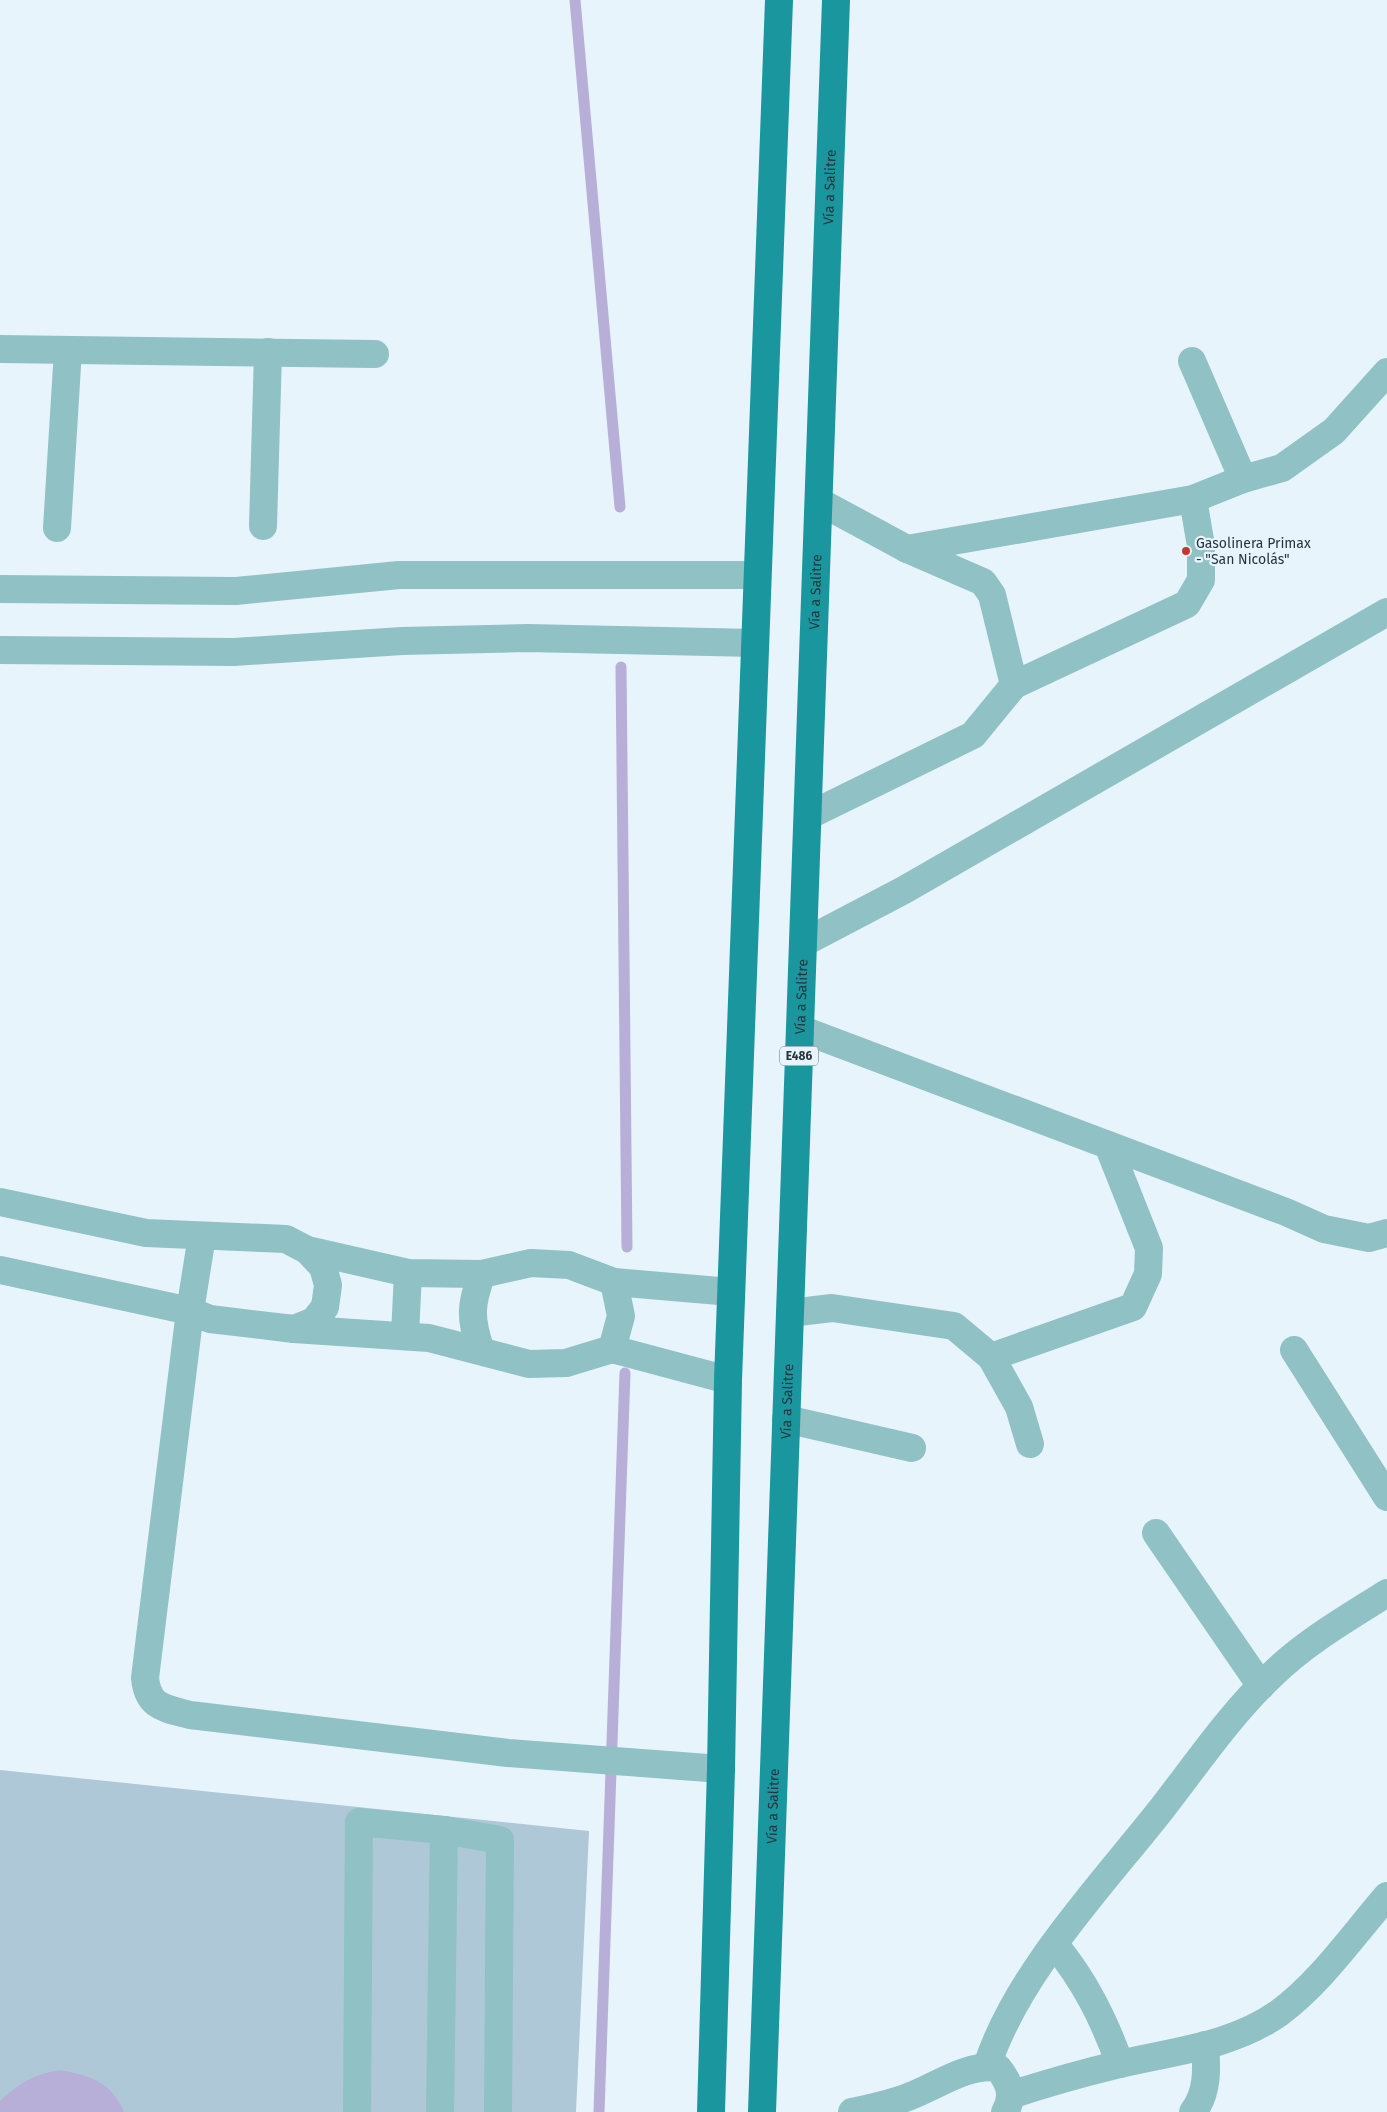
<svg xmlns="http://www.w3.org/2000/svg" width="1387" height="2112" viewBox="0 0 1387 2112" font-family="'Fira Sans',sans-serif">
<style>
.green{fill:#aec8d7}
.water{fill:#b7afd7}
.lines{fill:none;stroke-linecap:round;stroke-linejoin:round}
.stream{stroke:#b7afd7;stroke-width:11}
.minor{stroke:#8fc1c5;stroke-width:28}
.major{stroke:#1a969e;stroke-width:28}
.poi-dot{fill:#c43632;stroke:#e7f4fb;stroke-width:2}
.labels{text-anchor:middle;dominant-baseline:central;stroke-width:4.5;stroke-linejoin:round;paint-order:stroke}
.shield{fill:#e7f4fb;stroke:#616e75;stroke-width:1}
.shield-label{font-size:12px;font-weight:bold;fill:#27343b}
.street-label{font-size:14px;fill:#27343b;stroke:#e7f4fb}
.poi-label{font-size:14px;fill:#27343b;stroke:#e7f4fb;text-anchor:start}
</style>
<rect width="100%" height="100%" fill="#e7f4fb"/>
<polygon class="green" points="0,1770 589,1831 576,2112 0,2112"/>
<path class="water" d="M60 2070C90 2076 111 2081 124 2112H0V2101C21 2082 32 2075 60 2070Z"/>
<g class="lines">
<g class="stream">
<polyline points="575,0 620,507"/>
<polyline points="621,667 627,1247"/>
<polyline points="599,2112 625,1373"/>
</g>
<g class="minor">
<polyline points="0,349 375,354"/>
<polyline points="1192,361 1243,479"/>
<polyline points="263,526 268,352"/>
<polyline points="57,528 68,350"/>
<polyline points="907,549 1193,499 1243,479 1282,468 1334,431 1387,372"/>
<polyline points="0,589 236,591 399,575 757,575"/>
<polyline points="0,650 234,652 402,641 527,638 755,643"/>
<polyline points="1014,685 1187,604 1201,580 1201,546 1193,499"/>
<polyline points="808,816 973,735 1014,685 992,595 983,582 907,549 820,502"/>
<polyline points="803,943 904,890 1387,612"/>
<polyline points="800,1029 1286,1212 1324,1229 1369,1238 1387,1233"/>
<polyline points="0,1202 146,1233 286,1239 307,1250 408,1273 482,1274"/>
<path d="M202 1236 190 1311 145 1678C148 1708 165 1708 190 1715L508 1753 721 1769"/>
<path d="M0 1270 190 1311 210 1319 294 1329 429 1338 529 1364 566 1363 612 1349 621 1316 614 1282 569 1265 531 1263 482 1274C470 1305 470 1319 481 1351"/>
<polyline points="614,1282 731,1292"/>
<polyline points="790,1313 832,1308 954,1326 991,1357 1019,1407 1030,1444"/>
<polyline points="294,1329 314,1321 325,1307 328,1285 323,1267 307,1250"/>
<polyline points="405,1335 408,1273"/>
<polyline points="612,1349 728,1380"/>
<polyline points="1294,1350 1387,1497"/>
<polyline points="991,1357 1133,1307 1148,1274 1149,1248 1108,1145"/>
<polyline points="786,1419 912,1448"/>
<polyline points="1156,1533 1261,1686"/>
<path d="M1055 1945C1085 1981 1104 2020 1120 2064"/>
<path d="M987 2066C1017 1974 1100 1887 1160 1811 1196 1765 1230 1714 1273 1674 1307 1641 1348 1618 1387 1593"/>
<path d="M1011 2095C1047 2083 1083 2073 1120 2064 1174 2051 1233 2046 1279 2013 1320 1983 1354 1934 1387 1896"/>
<polyline points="357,2112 359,1822 444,1830 500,1840 498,2112"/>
<polyline points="440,2112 444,1830"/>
<path d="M852 2112C870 2108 890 2104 908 2097 936 2087 967 2063 998 2068 1009 2082 1015 2095 1005 2112"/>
<path d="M1193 2112C1208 2093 1207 2068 1205 2045"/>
</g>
<g class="major">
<polyline points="711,2112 721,1769 728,1380 779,0"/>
<path id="s1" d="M762 2112 836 0"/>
</g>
</g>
<circle class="poi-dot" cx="1186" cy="551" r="5"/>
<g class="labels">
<rect class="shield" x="780" y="1046.5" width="38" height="19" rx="4"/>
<g class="shield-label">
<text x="799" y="1056">E486</text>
</g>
<g class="street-label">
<text stroke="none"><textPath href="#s1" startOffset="1926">Vía a Salitre</textPath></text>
<text stroke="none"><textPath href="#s1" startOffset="1521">Vía a Salitre</textPath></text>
<text stroke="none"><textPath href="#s1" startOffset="1116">Vía a Salitre</textPath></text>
<text stroke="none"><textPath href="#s1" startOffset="711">Vía a Salitre</textPath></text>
<text stroke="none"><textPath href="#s1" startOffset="306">Vía a Salitre</textPath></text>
</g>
<g class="poi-label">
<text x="1196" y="543">Gasolinera Primax<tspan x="1196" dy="16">- "San Nicolás"</tspan></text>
</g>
</g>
</svg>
